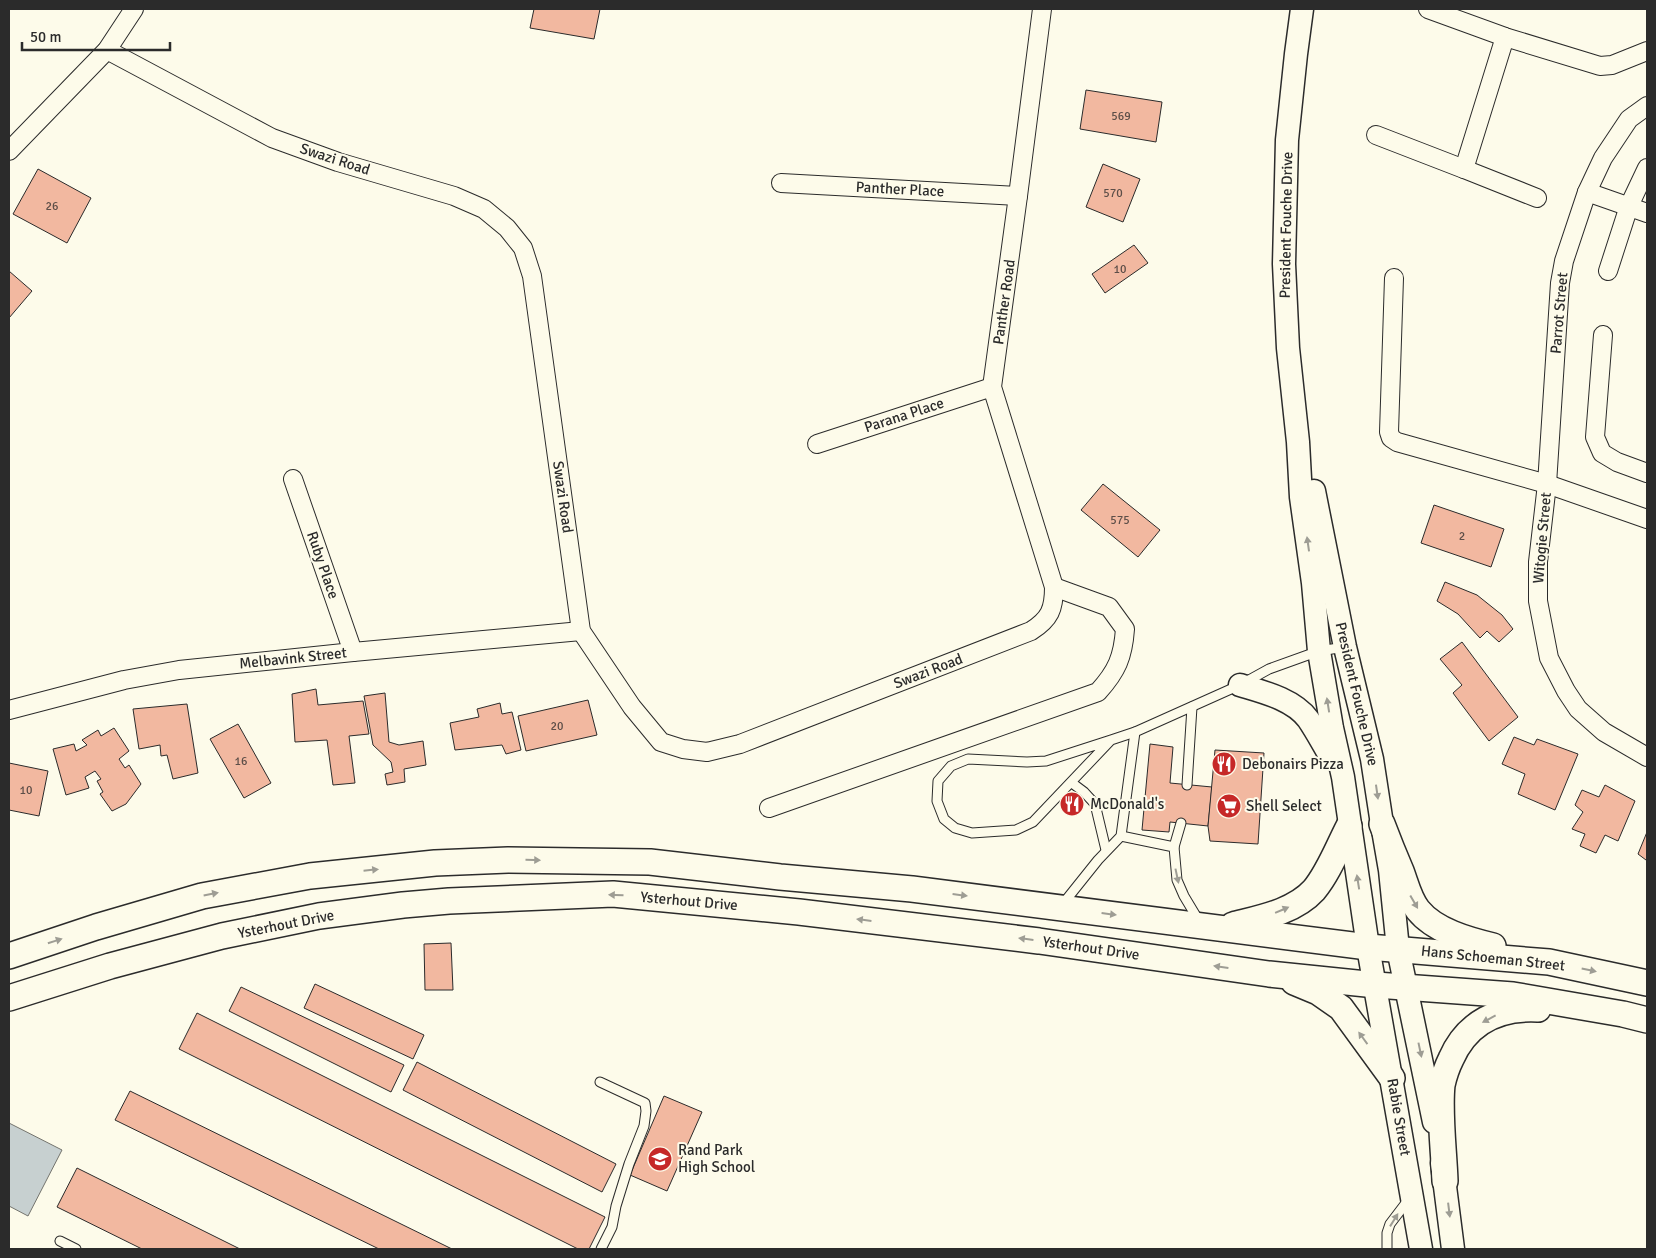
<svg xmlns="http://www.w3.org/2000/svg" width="1656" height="1258" viewBox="0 0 1656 1258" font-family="Signika,sans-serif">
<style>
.water{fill:#c7d0d0;stroke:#74746e}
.building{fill:#f2b8a0;stroke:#2b2b2b}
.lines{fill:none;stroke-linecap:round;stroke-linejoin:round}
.service-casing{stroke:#2b2b2b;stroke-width:11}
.minor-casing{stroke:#2b2b2b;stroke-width:20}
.tertiary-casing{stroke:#2b2b2b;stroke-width:25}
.secondary-casing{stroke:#2b2b2b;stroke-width:28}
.service{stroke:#fdfbea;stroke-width:9}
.minor{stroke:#fdfbea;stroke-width:18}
.tertiary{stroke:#fdfbea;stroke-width:22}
.secondary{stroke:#fdfbea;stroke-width:25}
.oneway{fill:#9e9d94}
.labels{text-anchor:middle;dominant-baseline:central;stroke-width:4;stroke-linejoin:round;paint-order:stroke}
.number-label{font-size:12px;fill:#5d4e48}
.street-label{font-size:15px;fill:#2b2b2b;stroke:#fdfbea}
.poi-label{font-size:15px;fill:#2b2b2b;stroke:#fdfbea;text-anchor:start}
</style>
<rect width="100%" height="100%" fill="#fdfbea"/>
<polygon class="water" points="9,1123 62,1150 28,1216 9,1206"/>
<g class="building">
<polygon points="534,9 600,9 594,39 530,28"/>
<polygon points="1086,90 1162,102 1156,142 1080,129"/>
<polygon points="1103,164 1140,179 1123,222 1086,207"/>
<polygon points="38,169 91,198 67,243 13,214"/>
<polygon points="1134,245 1148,263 1105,293 1092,274"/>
<polygon points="9,271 32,291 9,318"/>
<polygon points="1103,484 1160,530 1138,557 1081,510"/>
<polygon points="1434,505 1504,529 1491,567 1421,543"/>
<polygon points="1445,582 1477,595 1502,615 1513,629 1499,642 1487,631 1480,638 1458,614 1437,601"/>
<polygon points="1462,642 1518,717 1489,741 1453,693 1462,685 1440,659"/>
<polygon points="316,689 318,705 363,701 369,734 349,736 355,783 333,785 327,740 295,742 292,694"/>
<polygon points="385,693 389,742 399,745 423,741 426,765 404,769 405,782 387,785 385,774 393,772 391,762 373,745 364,696"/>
<polygon points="588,700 597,735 526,751 518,716"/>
<polygon points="500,703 502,714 512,712 521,750 506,754 502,745 455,750 450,723 479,717 477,709"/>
<polygon points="187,704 198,773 173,779 167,755 161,756 160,745 139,749 133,709"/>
<polygon points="238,724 271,783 244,798 210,739"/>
<polygon points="114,728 129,751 119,759 125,768 129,765 141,784 126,804 112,811 100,794 103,792 97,781 101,779 95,771 85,777 89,788 66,795 53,749 74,744 76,751 87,745 82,740 98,730 101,736"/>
<polygon points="1514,737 1534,745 1537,739 1578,754 1555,810 1518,794 1525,774 1502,764"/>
<polygon points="1150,744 1173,747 1170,783 1212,787 1208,826 1170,822 1169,832 1142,830"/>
<polygon points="1215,750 1264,753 1258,844 1210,841 1208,826"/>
<polygon points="9,763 48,771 39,816 9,810"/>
<polygon points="1605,785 1635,801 1618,841 1605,835 1596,853 1580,846 1585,834 1572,829 1583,812 1575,805 1582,790 1599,797"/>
<polygon points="1647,832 1647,859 1646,860 1638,854"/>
<polygon points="451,943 453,990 425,990 424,944"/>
<polygon points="315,984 424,1035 413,1059 304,1008"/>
<polygon points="241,987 404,1065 391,1092 229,1011"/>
<polygon points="197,1013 605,1217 589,1249 578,1249 179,1049"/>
<polygon points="417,1062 616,1164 602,1192 403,1090"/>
<polygon points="130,1091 452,1249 379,1249 115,1120"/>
<polygon points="664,1096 702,1112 667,1191 630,1175"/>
<polygon points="77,1168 240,1249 142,1249 57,1207"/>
</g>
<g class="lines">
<defs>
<g id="service">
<polyline points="1111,740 1033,822 1016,830 972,833 955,828 944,819 937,801 938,781 951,766 968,759 1027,762 1046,761 1111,740 1135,732"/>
<polyline points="1072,783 1084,792 1095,804 1106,850"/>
<polyline points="1187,785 1192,707"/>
<polyline points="1121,836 1174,847 1177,880 1184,896 1199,921"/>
<polyline points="1174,847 1181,823"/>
<polyline points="1062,905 1098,860 1121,836 1135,732 1240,685 1269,669 1319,651 1345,647"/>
<polyline points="600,1082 645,1103 646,1111 644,1126 629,1164 616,1206 612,1227 601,1249"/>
<polyline points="60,1241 76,1249"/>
<polyline points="1387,1249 1387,1233 1390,1224 1409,1199"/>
</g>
<g id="minor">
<polyline points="1428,9 1505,37 1600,66 1612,65 1647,51"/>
<polyline points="1505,37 1464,169 1537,198"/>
<path d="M107 50 272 138 338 162 454 196 484 209 507 228 523 248 532 276 581 631 632 707 661 742 683 749 707 752 740 744 1031 631C1050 619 1054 609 1054 587L992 387 1018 196 1042 9"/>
<polyline points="1647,106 1629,119 1603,158 1587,192 1564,261 1560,283 1547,484 1538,562 1538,601 1549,658 1566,691 1578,709 1604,732 1647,757"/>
<polyline points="1376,135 1464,169"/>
<polyline points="9,151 107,50 134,9"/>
<polyline points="781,183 1018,196"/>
<polyline points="1587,192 1647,213"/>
<polyline points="1608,271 1629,206 1647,168"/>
<polyline points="1394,278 1389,432 1391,438 1397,442 1547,484 1647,519"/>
<polyline points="1603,335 1595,437 1602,453 1617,462 1647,473"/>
<polyline points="817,444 992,387"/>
<polyline points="293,479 353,652"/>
<polyline points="9,710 124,680 179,670 353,652 581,631"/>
<path d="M769 808 1098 692C1117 671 1123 657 1125 629L1109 607 1054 587"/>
</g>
<g id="tertiary">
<polyline points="1302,9 1296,54 1287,140 1284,264 1288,348 1298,442 1301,497 1313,583 1319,651 1332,728 1343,777 1368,947 1421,1249"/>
<polyline points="1314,491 1345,647 1372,759 1382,824 1390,870 1398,949 1434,1122"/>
<path d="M1240 685C1263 692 1293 699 1308 719 1317 732 1324 746 1332 759"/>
<polyline points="1442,1163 1453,1249"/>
</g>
<g id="secondary">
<path d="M1382 824C1388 840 1394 855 1401 871 1406 884 1409 899 1418 910 1435 931 1468 940 1493 946"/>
<path d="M1233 925C1260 918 1294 912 1314 890 1329 872 1338 847 1349 826"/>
<polyline points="9,956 96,927 202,896 310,876 435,863 508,860 650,862 780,877 912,889 1368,947 1549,962 1647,983"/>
<polyline points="1294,982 1318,992 1341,1008 1392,1078"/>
<polyline points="9,998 110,966 222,936 319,916 403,905 449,901 613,894 799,912 1039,941 1269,974 1376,985 1513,995 1623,1014 1647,1020"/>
<path d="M1445 1181C1444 1152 1439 1113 1442 1085 1444 1076 1447 1067 1451 1059 1467 1022 1499 1007 1538 1009"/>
</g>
</defs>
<use href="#service" class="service-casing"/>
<use href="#minor" class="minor-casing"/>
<use href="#tertiary" class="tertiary-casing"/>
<use href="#secondary" class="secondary-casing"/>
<use href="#service" class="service"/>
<use href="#minor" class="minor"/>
<use href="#tertiary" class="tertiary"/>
<use href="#secondary" class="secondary"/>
</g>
<defs><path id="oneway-solid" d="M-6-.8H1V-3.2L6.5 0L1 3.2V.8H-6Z" transform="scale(1.25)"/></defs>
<g class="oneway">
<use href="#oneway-solid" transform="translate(1308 544) rotate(-98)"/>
<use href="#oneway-solid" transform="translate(1328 705) rotate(-99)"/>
<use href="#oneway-solid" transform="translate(1377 792) rotate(82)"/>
<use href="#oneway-solid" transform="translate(533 860) rotate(1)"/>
<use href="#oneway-solid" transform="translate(371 870) rotate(-6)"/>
<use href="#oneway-solid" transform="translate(1177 876) rotate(78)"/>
<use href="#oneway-solid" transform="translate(1358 882) rotate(-99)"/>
<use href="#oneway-solid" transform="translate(211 894) rotate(-11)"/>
<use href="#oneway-solid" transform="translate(616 895) rotate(-178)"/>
<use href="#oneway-solid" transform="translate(960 895) rotate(7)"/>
<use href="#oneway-solid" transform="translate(1414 902) rotate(60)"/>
<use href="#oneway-solid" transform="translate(1282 910) rotate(-23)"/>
<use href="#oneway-solid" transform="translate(1109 914) rotate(7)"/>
<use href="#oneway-solid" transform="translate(864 920) rotate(-173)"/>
<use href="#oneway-solid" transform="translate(1026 939) rotate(-173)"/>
<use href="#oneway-solid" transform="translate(55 941) rotate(-18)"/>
<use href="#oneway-solid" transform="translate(1221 967) rotate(-172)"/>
<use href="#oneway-solid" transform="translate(1589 970) rotate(12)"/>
<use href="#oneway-solid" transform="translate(1489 1019) rotate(152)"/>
<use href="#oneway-solid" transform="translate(1363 1038) rotate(-126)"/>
<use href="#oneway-solid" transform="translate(1420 1050) rotate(78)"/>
<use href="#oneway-solid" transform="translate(1449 1210) rotate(83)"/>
<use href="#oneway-solid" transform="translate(1394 1220) rotate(-58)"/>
</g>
<defs>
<symbol id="restaurant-disc" viewBox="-11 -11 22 22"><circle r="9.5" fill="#c62828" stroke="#fdfbea"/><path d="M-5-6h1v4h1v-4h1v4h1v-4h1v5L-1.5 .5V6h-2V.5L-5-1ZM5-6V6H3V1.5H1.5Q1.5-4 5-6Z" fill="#fff"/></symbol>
<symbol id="supermarket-disc" viewBox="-11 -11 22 22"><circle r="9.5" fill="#c62828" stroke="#fdfbea"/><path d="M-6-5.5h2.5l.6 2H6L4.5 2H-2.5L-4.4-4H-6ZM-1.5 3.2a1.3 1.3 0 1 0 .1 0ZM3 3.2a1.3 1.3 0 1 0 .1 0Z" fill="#fff"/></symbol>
<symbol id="school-disc" viewBox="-11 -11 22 22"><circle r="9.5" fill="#c62828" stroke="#fdfbea"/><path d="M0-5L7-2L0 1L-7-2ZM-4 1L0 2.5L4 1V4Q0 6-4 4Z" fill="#fff"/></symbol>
</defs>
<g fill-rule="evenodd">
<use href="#restaurant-disc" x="1210" y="750" width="28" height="28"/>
<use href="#restaurant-disc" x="1058" y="790" width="28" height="28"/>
<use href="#supermarket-disc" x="1215" y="792" width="28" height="28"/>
<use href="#school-disc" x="646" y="1145" width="28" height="28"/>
</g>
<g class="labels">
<g class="number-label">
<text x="1121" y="116">569</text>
<text x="1113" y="193">570</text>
<text x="52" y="206">26</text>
<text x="1120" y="269">10</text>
<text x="1120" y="520">575</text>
<text x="1462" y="536">2</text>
<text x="557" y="726">20</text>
<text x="241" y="761">16</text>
<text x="26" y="790">10</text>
</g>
<g class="street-label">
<text transform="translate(335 159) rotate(18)">Swazi Road</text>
<text transform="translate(900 189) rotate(3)">Panther Place</text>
<text transform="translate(1286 225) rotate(-89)">President Fouche Drive</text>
<text transform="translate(1004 302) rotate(-82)">Panther Road</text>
<text transform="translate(1559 313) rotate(-85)">Parrot Street</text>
<text transform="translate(904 415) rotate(-18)">Parana Place</text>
<text transform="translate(563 497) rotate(82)">Swazi Road</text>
<text transform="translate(1542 538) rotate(-85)">Witogie Street</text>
<text transform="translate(323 565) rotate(71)">Ruby Place</text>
<text transform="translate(293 658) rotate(-6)">Melbavink Street</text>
<text transform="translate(928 671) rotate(-21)">Swazi Road</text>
<text transform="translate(1357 694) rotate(77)">President Fouche Drive</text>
<text transform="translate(689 901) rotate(5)">Ysterhout Drive</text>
<text transform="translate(286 924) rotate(-11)">Ysterhout Drive</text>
<text transform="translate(1091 948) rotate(8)">Ysterhout Drive</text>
<text transform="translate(1493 958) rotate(6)">Hans Schoeman Street</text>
<text transform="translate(1399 1117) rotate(80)">Rabie Street</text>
</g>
<g class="poi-label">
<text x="1242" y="764">Debonairs Pizza</text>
<text x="1090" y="804">McDonald's</text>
<text x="1246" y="806">Shell Select</text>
<text x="678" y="1150">Rand Park<tspan x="678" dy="17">High School</tspan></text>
</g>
</g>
<rect width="1656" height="1258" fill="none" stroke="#2b2b2b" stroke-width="20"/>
<path d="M22 42v8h148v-8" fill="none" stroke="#2b2b2b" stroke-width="2.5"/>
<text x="30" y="42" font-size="15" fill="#2b2b2b" stroke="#fdfbea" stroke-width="4" paint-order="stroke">50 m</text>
</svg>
